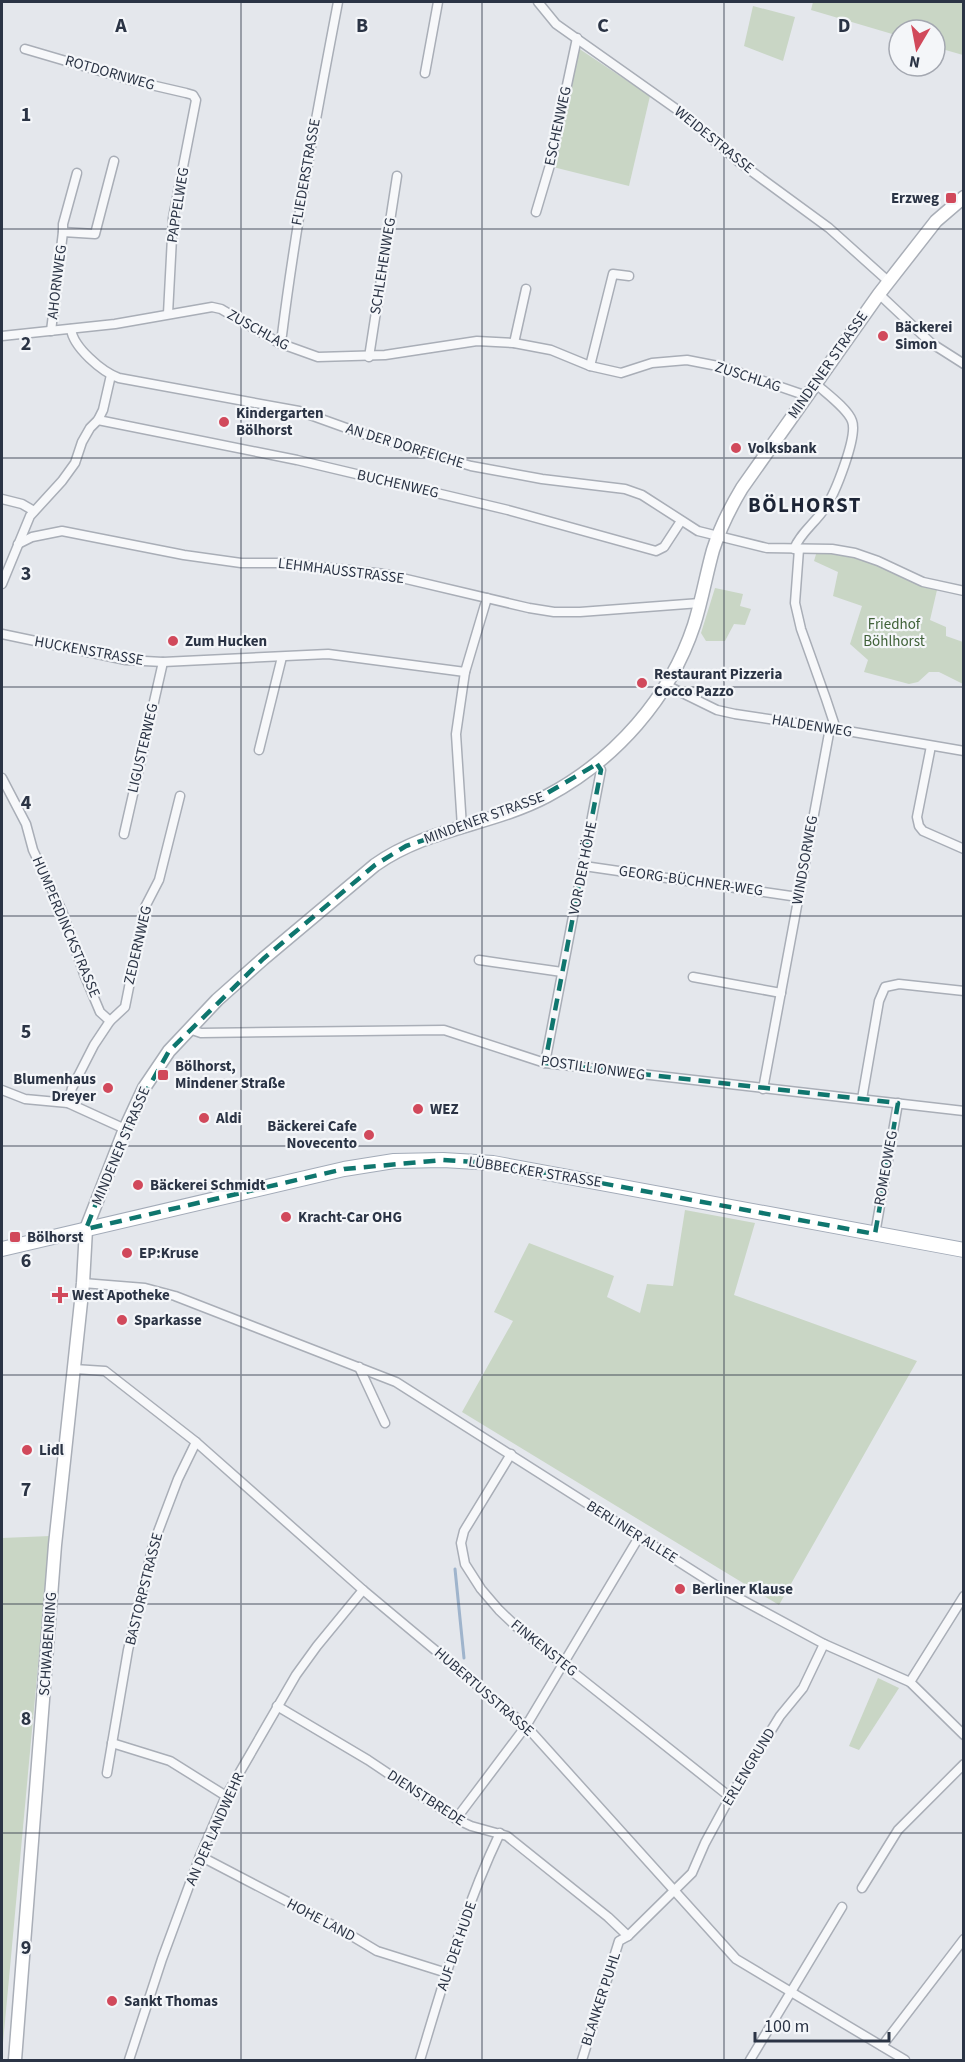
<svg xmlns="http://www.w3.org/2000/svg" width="965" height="2062" viewBox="0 0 965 2062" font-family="'Source Sans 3',sans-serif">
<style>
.green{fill:#c9d6c5}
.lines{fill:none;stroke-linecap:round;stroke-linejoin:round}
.stream{stroke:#9fb4cc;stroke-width:3}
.street-casing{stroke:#a9aeb7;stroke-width:11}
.secondary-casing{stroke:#a9aeb7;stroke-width:15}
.primary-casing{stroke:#a3abb8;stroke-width:16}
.street{stroke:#f7f8fa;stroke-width:8}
.secondary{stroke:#fff;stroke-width:12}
.primary{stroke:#fff;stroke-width:14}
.marked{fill:none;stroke:#0f766e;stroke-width:4.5;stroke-dasharray:12 8;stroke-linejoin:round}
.grid{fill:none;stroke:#2b3445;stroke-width:1.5;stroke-opacity:0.55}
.poi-dot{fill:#d1495b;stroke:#f4f6f9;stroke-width:2}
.labels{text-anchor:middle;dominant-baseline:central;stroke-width:4.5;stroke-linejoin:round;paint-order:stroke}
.street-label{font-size:15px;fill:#2b3445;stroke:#f4f6f9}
.poi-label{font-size:15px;font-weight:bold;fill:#2b3445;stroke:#f4f6f9;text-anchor:start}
.park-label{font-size:15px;fill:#3f6138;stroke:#f4f6f9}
.district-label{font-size:21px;font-weight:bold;letter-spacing:1.5px;fill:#1d2536;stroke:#f4f6f9}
.grid-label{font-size:20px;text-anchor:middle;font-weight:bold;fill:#2b3445;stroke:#f4f6f9;stroke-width:4.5;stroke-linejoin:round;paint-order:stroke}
</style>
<rect width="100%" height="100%" fill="#e4e7ec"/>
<g class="green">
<polygon points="813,2 963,2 963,55 935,47 935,30 899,30 899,36 811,10"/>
<polygon points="753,6 795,17 783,61 744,46"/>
<polygon points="578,48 650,96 629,186 553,167"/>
<polygon points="817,551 859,558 878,565 907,580 937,590 930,620 946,627 946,636 963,642 963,684 939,672 929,672 918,682 909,684 864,672 868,660 850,644 862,606 833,596 838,572 814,561"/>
<polygon points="715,588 743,594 740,606 751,609 745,625 734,624 725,641 706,641 701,633"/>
<polygon points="685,1210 755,1223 734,1295 917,1361 779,1605 462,1412 513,1321 494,1312 529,1243 614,1276 607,1297 640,1313 647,1284 673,1286"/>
<polygon points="50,1536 2,2054 2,1538"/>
<polygon points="878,1678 899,1688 859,1750 849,1746"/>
</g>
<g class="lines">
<polyline class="stream" points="455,1569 464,1658"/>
<defs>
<g id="street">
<polyline points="538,2 556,24 679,111 739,162 829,228 888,281"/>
<polyline points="25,49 134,81 186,93 193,95 196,100 173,218 168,314"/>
<polyline points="425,73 438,2"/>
<polyline points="536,212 550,165 577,38"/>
<polyline points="63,232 63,224 77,173"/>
<polyline points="879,294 931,343 964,364"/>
<path d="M71 329C73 347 102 372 119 378L299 411 363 434 471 466 542 479 625 489 642 495 698 531 767 548 832 549 855 553 878 561 923 582 964 591"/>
<polyline points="51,331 63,232 95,234 114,161"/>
<polyline points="2,336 115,324 212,307 221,309 279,343 318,357 385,355 477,341 514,343 551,350 590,366 621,373 652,363 687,360 723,367 807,396"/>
<path d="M279 343 282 335C296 223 317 112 338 2"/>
<polyline points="514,343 526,289"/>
<polyline points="369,357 397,176"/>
<polyline points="590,366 613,274 629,276"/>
<polyline points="98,420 297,460 508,510 656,551 664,547 681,521"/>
<polyline points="2,499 22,504 34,511"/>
<polyline points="18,544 32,537 62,531 184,555 241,563 284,563 385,574 529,608 554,612 580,612 700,603"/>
<path d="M794 549C800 533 816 522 825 508 835 494 858 436 852 421 848 409 826 393 816 384"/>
<polyline points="799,549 795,603 801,629 826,699 834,723 834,728"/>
<polyline points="2,584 30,516 62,481 75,463 82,442 90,428 98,420 103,410 111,375"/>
<polyline points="2,634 126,660 163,662 328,654 465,672"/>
<polyline points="666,685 717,710 735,714 830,728 964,751"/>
<polyline points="931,746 917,817 919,826 923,831 964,849"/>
<polyline points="259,750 282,657"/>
<polyline points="2,778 26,824 33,850 62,911 84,974 100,1012 110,1021"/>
<polyline points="462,827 456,734 465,672 487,598"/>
<polyline points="124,834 163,662"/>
<polyline points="584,866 798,897"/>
<polyline points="479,960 562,972"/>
<polyline points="693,977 781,993"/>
<polyline points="189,1029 201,1033 444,1030 545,1063 964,1111"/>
<polyline points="545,1063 601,770 597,764"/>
<polyline points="763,1089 830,728"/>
<polyline points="2,1090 25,1099 68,1103 125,1129"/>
<polyline points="862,1099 879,1001 885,987 899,984 964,991"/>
<polyline points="68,1103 72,1088 94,1045 110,1021 125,1007 145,907 159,880 180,796"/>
<polyline points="875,1234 898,1103"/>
<polyline points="83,1283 145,1288 175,1296 396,1382 720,1588 824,1644 910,1682 964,1735"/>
<polyline points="359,1367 385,1423"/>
<polyline points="74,1369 105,1371 196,1442 363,1590 526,1726 736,1959 905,2060"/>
<polyline points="511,1454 464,1531 461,1543 465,1564 481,1589 499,1610 520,1630 730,1797"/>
<polyline points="910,1682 964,1596"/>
<polyline points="277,1706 368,1760 456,1819 471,1826 507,1836 608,1917 628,1936"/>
<polyline points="112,1743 170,1761 226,1796"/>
<polyline points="107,1773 128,1650 153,1545 178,1479 196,1442"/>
<polyline points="456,1819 526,1726 639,1537"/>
<polyline points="200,1856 342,1930 377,1951 447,1973"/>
<polyline points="862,1888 898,1830 964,1764"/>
<polyline points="882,2046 964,1939"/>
<polyline points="129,2060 162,1959 200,1856 226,1796 296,1675 317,1646 363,1590"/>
<path d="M420 2060C443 1984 465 1906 500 1833"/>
<polyline points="582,2060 619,1941 628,1936 692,1873 705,1843 730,1797 780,1716 803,1688 824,1644"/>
<polyline points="750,2060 842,1907"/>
</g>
<path id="secondary" d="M15 2060 55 1545 83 1283 86 1229 125 1129 144 1088 169 1051 217 1000 263 959 375 865C427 828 492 825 547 796 615 760 670 698 694 625 702 600 706 575 713 550 720 528 730 508 742 488L879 294 936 221 964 197"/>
<polyline id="primary" points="2,1249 344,1169 394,1161 443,1160 493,1163 964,1250"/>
</defs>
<use href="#street" class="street-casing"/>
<use href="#secondary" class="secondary-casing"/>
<use href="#primary" class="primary-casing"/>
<use href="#street" class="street"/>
<use href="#secondary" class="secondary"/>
<use href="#primary" class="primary"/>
</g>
<path class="marked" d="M597 764 601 770 545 1063 898 1103 875 1234 493 1163 443 1160 344 1169 86 1229 125 1129 169 1051 263 959 375 865 406 846 525 806Z"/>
<path class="grid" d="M241 2V2060M482 2V2060M724 2V2060M2 229H964M2 458H964M2 687H964M2 916H964M2 1146H964M2 1375H964M2 1604H964M2 1833H964"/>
<g class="poi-dot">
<rect x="945" y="192" width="12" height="12" rx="3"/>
<circle cx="883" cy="336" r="6"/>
<circle cx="224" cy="422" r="6"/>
<circle cx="736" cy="448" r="6"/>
<circle cx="173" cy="641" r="6"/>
<circle cx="642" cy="683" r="6"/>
<rect x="157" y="1069" width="12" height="12" rx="3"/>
<circle cx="108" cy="1088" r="6"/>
<circle cx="418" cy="1109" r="6"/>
<circle cx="204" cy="1118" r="6"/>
<circle cx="369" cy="1135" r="6"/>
<circle cx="138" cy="1185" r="6"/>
<circle cx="286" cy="1217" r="6"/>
<rect x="9" y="1231" width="12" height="12" rx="3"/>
<circle cx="127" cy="1253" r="6"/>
<path d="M57 1286h6v6h6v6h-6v6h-6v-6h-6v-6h6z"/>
<circle cx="122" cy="1320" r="6"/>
<circle cx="27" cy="1450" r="6"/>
<circle cx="680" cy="1589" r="6"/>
<circle cx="112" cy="2001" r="6"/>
</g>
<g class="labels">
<g class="street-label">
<text transform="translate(110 73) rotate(16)">ROTDORNWEG</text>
<text transform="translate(558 126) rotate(-78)">ESCHENWEG</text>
<text transform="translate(714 140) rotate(39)">WEIDESTRASSE</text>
<text transform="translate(306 172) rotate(-80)">FLIEDERSTRASSE</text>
<text transform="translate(178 205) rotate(-81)">PAPPELWEG</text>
<text transform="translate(383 266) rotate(-81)">SCHLEHENWEG</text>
<text transform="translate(57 282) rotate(-83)">AHORNWEG</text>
<text transform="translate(258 330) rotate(29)">ZUSCHLAG</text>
<text transform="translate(828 365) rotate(-55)">MINDENER STRASSE</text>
<text transform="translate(748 377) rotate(18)">ZUSCHLAG</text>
<text transform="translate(405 446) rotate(17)">AN DER DORFEICHE</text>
<text transform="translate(398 484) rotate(13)">BUCHENWEG</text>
<text transform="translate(341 571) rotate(7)">LEHMHAUSSTRASSE</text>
<text transform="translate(89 651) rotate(10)">HUCKENSTRASSE</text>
<text transform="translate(812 726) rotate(9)">HALDENWEG</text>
<text transform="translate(143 748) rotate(-77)">LIGUSTERWEG</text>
<text transform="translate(484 818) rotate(-20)">MINDENER STRASSE</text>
<text transform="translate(805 860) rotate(-80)">WINDSORWEG</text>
<text transform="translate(583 868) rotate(-79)">VOR DER HÖHE</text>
<text transform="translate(691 881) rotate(8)">GEORG-BÜCHNER-WEG</text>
<text transform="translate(66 927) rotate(67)">HUMPERDINCKSTRASSE</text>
<text transform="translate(138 945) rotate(-77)">ZEDERNWEG</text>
<text transform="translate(593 1068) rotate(8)">POSTILLIONWEG</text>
<text transform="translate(121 1146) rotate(-67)">MINDENER STRASSE</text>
<text transform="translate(886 1168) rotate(-80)">ROMEOWEG</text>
<text transform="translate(535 1172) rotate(9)">LÜBBECKER STRASSE</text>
<text transform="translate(632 1532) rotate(32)">BERLINER ALLEE</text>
<text transform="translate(144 1589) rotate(-76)">BASTORPSTRASSE</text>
<text transform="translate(48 1644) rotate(-86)">SCHWABENRING</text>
<text transform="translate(544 1648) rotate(39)">FINKENSTEG</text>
<text transform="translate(484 1692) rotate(41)">HUBERTUSSTRASSE</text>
<text transform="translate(749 1767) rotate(-59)">ERLENGRUND</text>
<text transform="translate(426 1798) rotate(33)">DIENSTBREDE</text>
<text transform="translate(215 1829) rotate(-66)">AN DER LANDWEHR</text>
<text transform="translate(321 1920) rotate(28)">HOHE LAND</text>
<text transform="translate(457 1946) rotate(-71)">AUF DER HUDE</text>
<text transform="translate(601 1999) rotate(-72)">BLANKER PUHL</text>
</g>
<g class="poi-label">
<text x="939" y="198" text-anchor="end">Erzweg</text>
<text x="895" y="327">Bäckerei<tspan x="895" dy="17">Simon</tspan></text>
<text x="236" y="413">Kindergarten<tspan x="236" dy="17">Bölhorst</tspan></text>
<text x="748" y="448">Volksbank</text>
<text x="185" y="641">Zum Hucken</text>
<text x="654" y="674">Restaurant Pizzeria<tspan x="654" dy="17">Cocco Pazzo</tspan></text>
<text x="175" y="1066">Bölhorst,<tspan x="175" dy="17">Mindener Straße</tspan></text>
<text x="96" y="1079" text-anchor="end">Blumenhaus<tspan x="96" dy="17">Dreyer</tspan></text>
<text x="430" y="1109">WEZ</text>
<text x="216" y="1118">Aldi</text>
<text x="357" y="1126" text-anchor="end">Bäckerei Cafe<tspan x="357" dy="17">Novecento</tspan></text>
<text x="150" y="1185">Bäckerei Schmidt</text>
<text x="298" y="1217">Kracht-Car OHG</text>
<text x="27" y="1237">Bölhorst</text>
<text x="139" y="1253">EP:Kruse</text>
<text x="72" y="1295">West Apotheke</text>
<text x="134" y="1320">Sparkasse</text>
<text x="39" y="1450">Lidl</text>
<text x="692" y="1589">Berliner Klause</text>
<text x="124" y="2001">Sankt Thomas</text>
</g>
<g class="park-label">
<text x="894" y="624">Friedhof<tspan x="894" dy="17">Böhlhorst</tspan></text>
</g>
<g class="district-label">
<text x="805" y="505">BÖLHORST</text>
</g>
</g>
<g class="grid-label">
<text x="121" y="32">A</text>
<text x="362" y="32">B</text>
<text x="603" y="32">C</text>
<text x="844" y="32">D</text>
<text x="26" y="121">1</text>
<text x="26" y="350">2</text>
<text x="26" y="580">3</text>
<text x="26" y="809">4</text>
<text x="26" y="1038">5</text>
<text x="26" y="1267">6</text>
<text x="26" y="1496">7</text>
<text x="26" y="1725">8</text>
<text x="26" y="1954">9</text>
</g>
<rect width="965" height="2062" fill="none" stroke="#2b3445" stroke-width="6"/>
<g transform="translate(917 48) rotate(190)"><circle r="28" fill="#f4f6f9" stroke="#a4a8b1" stroke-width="1.5"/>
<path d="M0-4.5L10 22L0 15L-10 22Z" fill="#d1495b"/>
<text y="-9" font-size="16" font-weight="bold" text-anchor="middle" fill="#2b3445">N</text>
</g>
<path d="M755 2032v9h134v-9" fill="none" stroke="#2b3445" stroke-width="3"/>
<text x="764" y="2032" font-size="18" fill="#2b3445" stroke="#f4f6f9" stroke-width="4.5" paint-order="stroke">100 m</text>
</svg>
